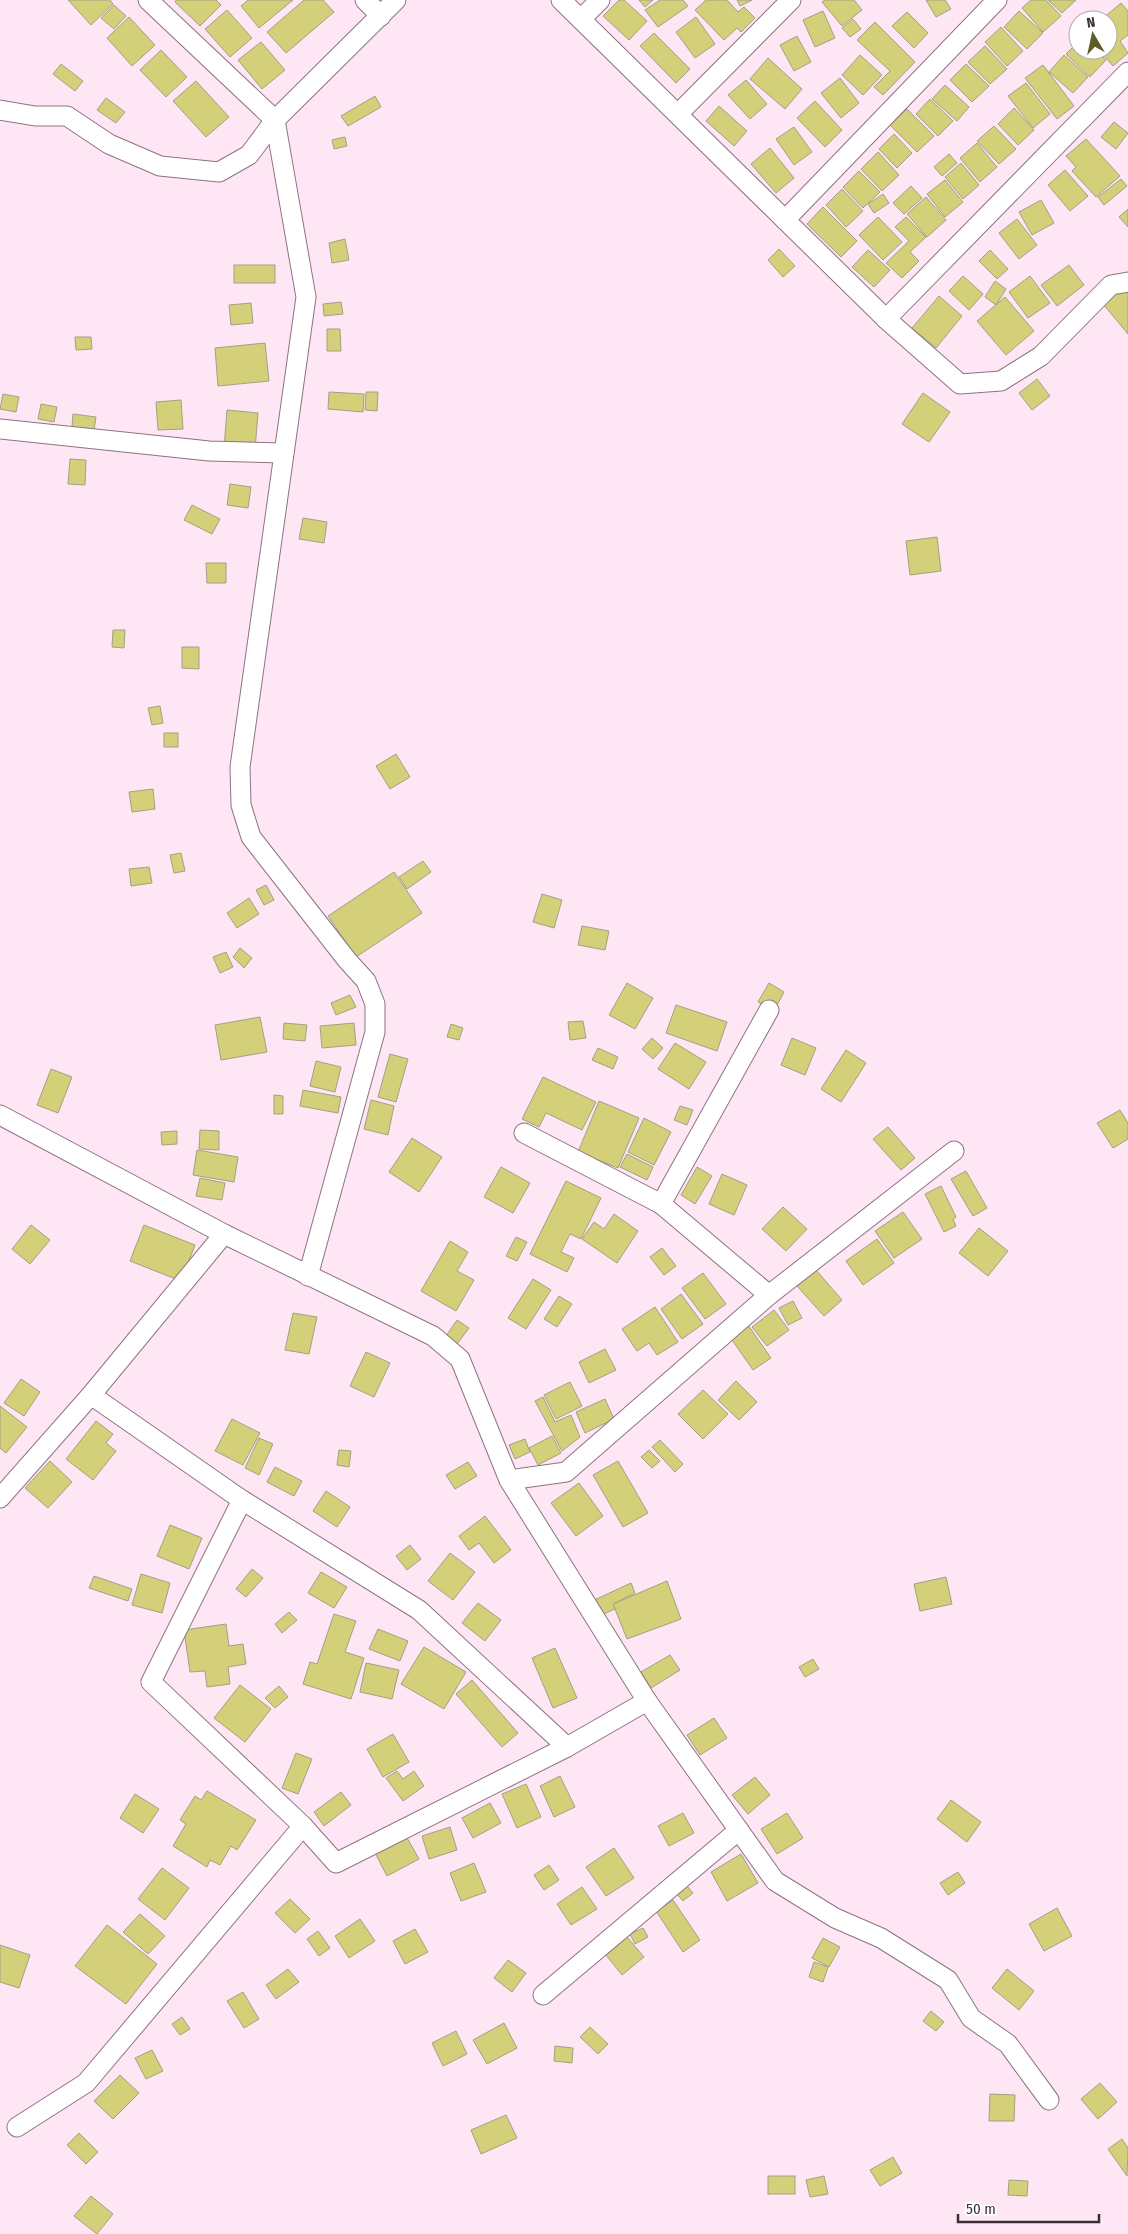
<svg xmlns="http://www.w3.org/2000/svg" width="1128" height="2234" viewBox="0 0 1128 2234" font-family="'Fira Sans Condensed',sans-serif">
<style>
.building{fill:#d3d079;stroke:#a1a184}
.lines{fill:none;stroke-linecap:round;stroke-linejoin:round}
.street-casing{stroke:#8d7383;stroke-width:21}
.street{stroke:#fff;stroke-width:19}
</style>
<rect width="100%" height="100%" fill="#fee6f4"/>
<g class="building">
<polygon points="68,0 110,0 113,4 91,25"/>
<polygon points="176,0 216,0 221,5 200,26 175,2"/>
<polygon points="248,0 293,0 259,28 241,6"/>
<polygon points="304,0 323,0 334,12 286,53 267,32"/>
<polygon points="619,0 624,0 647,21 629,40 603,16"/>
<polygon points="639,0 653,0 645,7"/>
<polygon points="660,0 683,0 688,6 658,27 645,10"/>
<polygon points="706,0 727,0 738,12 744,7 755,18 741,32 737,28 724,40 695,10"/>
<polygon points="737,0 752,0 740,6"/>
<polygon points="825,0 854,0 862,10 842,26 822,2"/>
<polygon points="926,0 945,0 951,9 936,17"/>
<polygon points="1031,0 1046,0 1061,16 1043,32 1022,8"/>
<polygon points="1048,0 1076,0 1062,13"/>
<polygon points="1121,3 1128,11 1128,35 1120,41 1128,53 1113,66 1099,50 1108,50 1108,20 1101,20"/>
<polygon points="114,5 126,16 114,29 101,18"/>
<polygon points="227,10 252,38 230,57 205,29"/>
<polygon points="823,11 835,38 815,47 803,20"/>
<polygon points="1019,11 1043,33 1027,49 1004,27"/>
<polygon points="1089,11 1096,20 1078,20 1078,32 1072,24"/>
<polygon points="907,12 928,33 914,48 892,26"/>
<polygon points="129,17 155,45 132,66 107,38"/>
<polygon points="696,17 715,44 695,58 676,32"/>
<polygon points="853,19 861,29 850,37 842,28"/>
<polygon points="875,22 915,62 883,95 874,87 890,71 857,40"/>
<polygon points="1001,27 1023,51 1007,66 985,42"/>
<polygon points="654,33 690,69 676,83 640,46"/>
<polygon points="797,36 811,62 794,71 780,45"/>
<polygon points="261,42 285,70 262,89 238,60"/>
<polygon points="1078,42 1078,50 1096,50 1106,60 1090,77 1066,54"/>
<polygon points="985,46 1007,69 990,84 968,62"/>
<polygon points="161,50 187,77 166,97 140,70"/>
<polygon points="860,55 882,75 863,95 842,75"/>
<polygon points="1064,55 1088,77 1073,93 1049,72"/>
<polygon points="768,58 802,89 785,109 750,79"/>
<polygon points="61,64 83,81 75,91 53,74"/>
<polygon points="966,64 989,86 972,102 950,80"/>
<polygon points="1043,65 1074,106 1057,119 1025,78"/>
<polygon points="840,78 859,103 841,118 821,93"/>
<polygon points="746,80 767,104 750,119 728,95"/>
<polygon points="196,81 229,117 206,137 173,101"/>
<polygon points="1026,83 1050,114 1033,128 1008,96"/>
<polygon points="945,85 969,107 957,121 932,99"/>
<polygon points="375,96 381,107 348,126 341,116"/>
<polygon points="106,98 125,112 116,123 97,110"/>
<polygon points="930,99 953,121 938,136 916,114"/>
<polygon points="815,101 842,130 825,147 797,118"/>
<polygon points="719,106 747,131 734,146 706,121"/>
<polygon points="1014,108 1034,130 1018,145 998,124"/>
<polygon points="907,109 934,136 917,152 890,125"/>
<polygon points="1114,122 1128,133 1116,149 1101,137"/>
<polygon points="994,126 1016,149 999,164 977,141"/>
<polygon points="794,127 812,152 794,165 776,139"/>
<polygon points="894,134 912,153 897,168 879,149"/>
<polygon points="345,137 347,146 334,149 332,140"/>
<polygon points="1086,139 1120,176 1096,197 1072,171 1076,167 1066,156"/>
<polygon points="977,143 997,167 980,182 960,158"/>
<polygon points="770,148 794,178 776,193 751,164"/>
<polygon points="878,152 899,175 882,191 861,169"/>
<polygon points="949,154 957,163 942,176 934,167"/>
<polygon points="961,163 979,185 963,199 945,177"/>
<polygon points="1065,170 1088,196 1070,211 1048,185"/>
<polygon points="859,171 880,192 863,208 843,187"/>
<polygon points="1121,179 1127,186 1104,205 1098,197"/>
<polygon points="945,180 963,202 945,217 927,194"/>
<polygon points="911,186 922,198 904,214 893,203"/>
<polygon points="842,189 863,211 846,227 826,205"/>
<polygon points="883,194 889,203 874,213 868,204"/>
<polygon points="926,197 946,220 927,237 907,214"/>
<polygon points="1041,200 1054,223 1032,235 1019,212"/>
<polygon points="823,207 857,241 841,257 807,224"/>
<polygon points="1128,209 1128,227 1119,217"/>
<polygon points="878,217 902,242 883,260 859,235"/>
<polygon points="906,217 926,237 910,252 919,261 902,278 886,263 909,241 895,227"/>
<polygon points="1017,219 1037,245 1019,259 999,233"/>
<polygon points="345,239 349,260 332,263 329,243"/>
<polygon points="779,249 795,266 783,277 768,260"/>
<polygon points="868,250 890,270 874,287 852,267"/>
<polygon points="990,250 1008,269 997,279 979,261"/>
<rect x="234" y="265" width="41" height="18"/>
<polygon points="1069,265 1084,285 1057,306 1041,285"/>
<polygon points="963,276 983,294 969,310 949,291"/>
<polygon points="1030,276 1050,303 1028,318 1009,292"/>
<polygon points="995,281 1006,289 996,305 985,297"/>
<polygon points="1125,284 1128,287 1128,334 1103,304"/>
<polygon points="939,296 962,316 936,348 912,328"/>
<polygon points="1005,297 1034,331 1006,355 977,321"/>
<polygon points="341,302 343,314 324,316 323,304"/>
<polygon points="251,303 253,323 231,325 229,305"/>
<polygon points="327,329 340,329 341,351 327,351"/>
<polygon points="75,337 91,337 92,349 76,350"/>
<polygon points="265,343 269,381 218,386 215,348"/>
<polygon points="1037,379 1050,396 1032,410 1019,393"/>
<polygon points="329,392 364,394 363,412 328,409"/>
<polygon points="366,392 378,392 377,411 365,410"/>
<polygon points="923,393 950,412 929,442 902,424"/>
<polygon points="3,394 19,397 16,412 0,409"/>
<polygon points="181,400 183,429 158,430 156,402"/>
<polygon points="41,404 57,407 54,422 38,419"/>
<polygon points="227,410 258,413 255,450 224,448"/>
<polygon points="73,414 96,417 94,430 72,427"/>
<polygon points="70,459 86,460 85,485 68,484"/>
<polygon points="230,484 251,487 248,508 227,505"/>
<polygon points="192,505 220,519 212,534 184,520"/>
<polygon points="303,518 327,522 324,543 299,539"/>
<polygon points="937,537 941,571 910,575 906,541"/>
<polygon points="206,563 226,563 226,583 207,583"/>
<polygon points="113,630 125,630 124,648 112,647"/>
<polygon points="182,647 199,647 199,669 182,668"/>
<polygon points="160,706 163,723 152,725 148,708"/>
<rect x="164" y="733" width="14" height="14"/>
<polygon points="396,754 410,777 390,789 376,766"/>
<polygon points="153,789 155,809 132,812 129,792"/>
<polygon points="181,853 185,871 174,873 170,855"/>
<polygon points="423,861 431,872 407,889 399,877"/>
<polygon points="149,867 152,883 131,886 129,869"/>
<polygon points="394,872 422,913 356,957 328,916"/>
<polygon points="266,885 274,900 264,905 256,890"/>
<polygon points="542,894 562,900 554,928 533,922"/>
<polygon points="249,898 259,914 237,928 227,913"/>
<polygon points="582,926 609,931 605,950 578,945"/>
<polygon points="240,948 252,958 244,968 233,957"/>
<polygon points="226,952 233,967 220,973 213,957"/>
<polygon points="627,983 653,998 635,1029 609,1015"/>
<polygon points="769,983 784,992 774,1011 758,1002"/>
<polygon points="350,995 356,1007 336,1015 331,1003"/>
<polygon points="676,1005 727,1022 717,1051 666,1033"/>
<polygon points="260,1017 267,1052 221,1060 215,1025"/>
<polygon points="583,1021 586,1038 570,1040 568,1022"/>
<polygon points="284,1023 307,1025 305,1041 283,1039"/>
<polygon points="354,1023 356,1045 322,1048 320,1026"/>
<polygon points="451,1024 463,1028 459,1040 447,1037"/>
<polygon points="652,1038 663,1048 653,1059 642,1049"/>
<polygon points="792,1038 816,1048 805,1075 781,1065"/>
<polygon points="675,1043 706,1062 689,1089 658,1069"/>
<polygon points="598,1048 618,1057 613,1069 592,1060"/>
<polygon points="846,1050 866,1063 841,1102 821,1089"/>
<polygon points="390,1054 408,1059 396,1102 378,1097"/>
<polygon points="316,1061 341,1067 335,1092 310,1086"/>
<polygon points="51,1069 72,1077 58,1113 37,1105"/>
<polygon points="543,1077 596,1102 582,1130 546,1113 539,1127 522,1119"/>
<polygon points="303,1090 341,1097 338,1113 300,1106"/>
<polygon points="274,1095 283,1096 283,1114 274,1114"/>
<polygon points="371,1100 394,1106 388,1135 364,1129"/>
<polygon points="599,1101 639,1118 618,1168 578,1152"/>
<polygon points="680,1106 693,1110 687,1125 674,1120"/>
<polygon points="1120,1110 1128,1123 1128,1139 1113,1148 1097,1123"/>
<polygon points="644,1118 671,1132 654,1165 628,1152"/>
<polygon points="888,1127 915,1158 901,1170 873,1139"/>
<polygon points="200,1130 219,1131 219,1150 199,1149"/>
<polygon points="177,1131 177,1144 162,1145 161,1132"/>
<polygon points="412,1138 442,1157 419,1192 389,1172"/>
<polygon points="197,1150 238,1157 234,1182 193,1175"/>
<polygon points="627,1154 653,1167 647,1180 620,1167"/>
<polygon points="501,1167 530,1183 513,1213 484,1197"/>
<polygon points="697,1167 712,1176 695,1204 681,1195"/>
<polygon points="966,1171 987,1208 973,1216 951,1179"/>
<polygon points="722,1174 747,1185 734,1215 709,1204"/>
<polygon points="200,1178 225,1183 222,1200 196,1196"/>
<polygon points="566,1181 601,1198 581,1239 570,1234 561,1252 574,1258 567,1272 530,1254"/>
<polygon points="941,1186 956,1217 953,1219 956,1226 944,1232 925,1194"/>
<polygon points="783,1207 807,1229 786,1251 762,1229"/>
<polygon points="903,1212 922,1239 894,1258 875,1231"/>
<polygon points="614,1214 638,1231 617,1263 582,1239 594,1222 604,1229"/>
<polygon points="31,1225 50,1240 30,1264 12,1249"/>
<polygon points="144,1225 195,1245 181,1281 130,1261"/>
<polygon points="979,1228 1008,1251 988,1276 959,1253"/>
<polygon points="516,1237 527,1242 517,1261 506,1256"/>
<polygon points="877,1239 894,1263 863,1285 846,1261"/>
<polygon points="450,1241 468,1252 457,1271 474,1280 456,1311 421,1291"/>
<polygon points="662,1248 676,1266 664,1275 650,1257"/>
<polygon points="816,1270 842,1300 824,1316 797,1286"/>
<polygon points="703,1273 726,1304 705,1319 682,1288"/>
<polygon points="533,1279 551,1290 526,1329 508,1318"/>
<polygon points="681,1294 703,1324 682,1339 661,1309"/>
<polygon points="559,1296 572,1304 557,1327 544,1319"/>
<polygon points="793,1301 802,1318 788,1325 779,1308"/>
<polygon points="655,1307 678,1342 657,1355 649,1343 637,1351 622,1329"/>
<polygon points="774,1310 789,1330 767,1346 752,1327"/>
<polygon points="293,1313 317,1317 309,1354 285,1350"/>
<polygon points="457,1320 469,1328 457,1344 446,1336"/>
<polygon points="748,1325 771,1358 753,1370 730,1337"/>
<polygon points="605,1349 616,1370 589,1383 579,1362"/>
<polygon points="366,1352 390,1363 374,1397 350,1386"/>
<polygon points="21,1379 40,1392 24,1416 4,1403"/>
<polygon points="736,1381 757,1402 739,1420 718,1400"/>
<polygon points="570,1382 582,1406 556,1419 544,1395"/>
<polygon points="703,1390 728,1414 703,1439 678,1414"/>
<polygon points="543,1397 555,1422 571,1415 580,1437 562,1451 535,1401"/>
<polygon points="605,1399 614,1419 585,1433 576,1412"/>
<polygon points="0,1406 27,1427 6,1453 0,1448"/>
<polygon points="232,1419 260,1433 243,1465 215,1451"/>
<polygon points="96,1421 113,1434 106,1443 116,1451 93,1480 66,1459"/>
<polygon points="552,1436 561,1453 538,1465 529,1448"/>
<polygon points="259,1438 273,1444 259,1475 245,1468"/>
<polygon points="525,1439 530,1452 515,1459 509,1445"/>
<polygon points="660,1440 683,1464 675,1472 652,1447"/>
<polygon points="339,1450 351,1451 349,1467 337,1465"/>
<polygon points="649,1450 660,1461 652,1468 641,1457"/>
<polygon points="50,1461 72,1482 48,1508 25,1488"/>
<polygon points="618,1461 648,1513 623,1527 593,1475"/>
<polygon points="468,1462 477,1476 455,1489 446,1475"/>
<polygon points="275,1467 302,1481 294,1496 267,1482"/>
<polygon points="579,1483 603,1516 576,1536 551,1503"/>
<polygon points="326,1491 350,1507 337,1527 313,1511"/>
<polygon points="485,1516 511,1550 494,1563 479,1543 469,1550 459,1536"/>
<polygon points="170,1525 202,1538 189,1569 157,1556"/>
<polygon points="410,1545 421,1559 407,1570 396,1556"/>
<polygon points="450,1553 475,1572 453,1600 428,1581"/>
<polygon points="252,1569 263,1578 246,1597 236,1589"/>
<polygon points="321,1572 347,1587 334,1608 308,1593"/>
<polygon points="141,1574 170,1583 162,1613 132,1605"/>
<polygon points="94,1576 132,1589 128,1601 89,1588"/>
<polygon points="946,1577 952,1604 920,1611 914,1584"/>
<polygon points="667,1581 681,1619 627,1639 613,1604"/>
<polygon points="631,1583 635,1593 613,1604 615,1609 597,1617 590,1602"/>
<polygon points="478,1603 501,1620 485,1641 462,1623"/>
<polygon points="289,1612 297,1620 282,1633 275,1624"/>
<polygon points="334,1614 356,1621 345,1652 364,1658 351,1699 303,1684 310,1662 317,1664"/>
<polygon points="226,1624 229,1646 243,1644 246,1664 228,1667 230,1684 207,1687 205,1671 190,1672 184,1630"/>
<polygon points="378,1629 408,1641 400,1661 369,1649"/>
<polygon points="424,1647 466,1672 444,1709 401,1684"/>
<polygon points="555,1648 577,1698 553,1708 532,1658"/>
<polygon points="670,1655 680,1670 651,1688 641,1672"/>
<polygon points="813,1659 819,1669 805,1677 799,1667"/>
<polygon points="366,1663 399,1670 392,1699 360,1692"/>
<polygon points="472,1680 518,1733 502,1747 456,1694"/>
<polygon points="240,1685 271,1709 245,1742 214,1718"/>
<polygon points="279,1686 288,1697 275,1708 265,1698"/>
<polygon points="714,1718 727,1738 700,1755 687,1735"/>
<polygon points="393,1734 409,1762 383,1777 367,1749"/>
<polygon points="296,1753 312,1759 298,1794 282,1788"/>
<polygon points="397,1771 403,1779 414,1771 424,1786 403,1801 386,1778"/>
<polygon points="560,1776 575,1807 554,1817 540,1786"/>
<polygon points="755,1777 770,1795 748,1814 732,1795"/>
<polygon points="526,1784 541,1817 517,1828 502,1794"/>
<polygon points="207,1791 256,1820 237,1850 231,1846 220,1865 210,1860 207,1867 173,1846 186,1824 180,1820 195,1796 201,1800"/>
<polygon points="341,1792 351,1805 324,1826 314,1812"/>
<polygon points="135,1794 159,1809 143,1833 120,1818"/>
<polygon points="951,1800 981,1822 967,1842 937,1819"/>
<polygon points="490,1803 501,1823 473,1838 462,1818"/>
<polygon points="683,1813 694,1833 669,1846 658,1826"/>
<polygon points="787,1813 803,1838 777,1854 761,1829"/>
<polygon points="450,1827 457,1850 429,1859 422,1836"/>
<polygon points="406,1836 419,1859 387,1876 375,1853"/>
<polygon points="614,1848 634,1878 606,1896 586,1867"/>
<polygon points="741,1854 758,1883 727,1901 711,1872"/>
<polygon points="474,1863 486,1892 461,1901 450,1873"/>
<polygon points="549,1865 559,1880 544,1890 534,1875"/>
<polygon points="162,1868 189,1888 165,1920 138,1899"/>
<polygon points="958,1872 965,1883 948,1895 940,1883"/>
<polygon points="687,1886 693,1893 683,1901 677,1894"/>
<polygon points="582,1887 597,1909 571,1925 557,1904"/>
<polygon points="290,1899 310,1919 295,1933 275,1913"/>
<polygon points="673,1900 700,1940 683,1952 656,1911"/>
<polygon points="1057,1908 1072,1936 1044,1951 1029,1924"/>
<polygon points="140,1914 165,1936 148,1954 123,1932"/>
<polygon points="360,1919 375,1941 349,1958 335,1936"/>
<polygon points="107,1925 157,1964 126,2004 75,1966"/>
<polygon points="643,1928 648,1937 635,1944 630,1934"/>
<polygon points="415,1929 428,1952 405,1964 393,1941"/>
<polygon points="318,1931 330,1948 319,1956 307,1939"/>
<polygon points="627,1937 644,1957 622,1975 606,1955"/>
<polygon points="823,1938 840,1947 829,1967 812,1958"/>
<polygon points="0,1945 30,1955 19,1988 0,1982"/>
<polygon points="508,1960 526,1973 512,1992 494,1978"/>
<polygon points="814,1962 828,1967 823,1982 809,1977"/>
<polygon points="288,1969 299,1982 276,1999 266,1985"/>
<polygon points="1007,1969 1034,1991 1019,2010 992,1988"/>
<polygon points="243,1992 259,2019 244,2028 227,2001"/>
<polygon points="931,2011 944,2022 936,2031 923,2021"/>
<polygon points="182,2017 190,2029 180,2035 172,2024"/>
<polygon points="504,2023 517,2048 487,2064 473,2040"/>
<polygon points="590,2027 608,2044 598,2054 580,2037"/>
<polygon points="456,2031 467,2054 443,2066 432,2043"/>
<polygon points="555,2046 573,2048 572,2063 554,2061"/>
<polygon points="152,2050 163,2071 146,2079 135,2058"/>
<polygon points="120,2075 139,2093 113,2119 94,2101"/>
<polygon points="1100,2083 1117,2102 1098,2119 1081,2099"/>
<polygon points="990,2094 1015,2095 1014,2121 989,2121"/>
<polygon points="506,2115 517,2138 481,2154 471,2130"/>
<polygon points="79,2133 98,2152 86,2164 67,2145"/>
<polygon points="1122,2139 1128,2148 1127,2176 1108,2149"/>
<polygon points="893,2157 902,2173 880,2186 870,2170"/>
<rect x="768" y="2176" width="27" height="18"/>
<polygon points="824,2176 828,2194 810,2197 806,2180"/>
<polygon points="1009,2180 1028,2181 1027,2196 1008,2195"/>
<polygon points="91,2196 113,2214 97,2234 74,2216"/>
</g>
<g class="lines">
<defs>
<g id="street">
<polyline points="148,0 275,120 396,0"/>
<polyline points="365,0 381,16"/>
<polyline points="561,0 886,319 960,384 1001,381 1041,356 1111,285 1128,282"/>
<polyline points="581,19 600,0"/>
<polyline points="0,110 35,116 67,116 109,144 160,166 219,172 249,155 275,120 306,297 240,767 241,805 251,837 347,960 366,981 375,1004 375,1032 308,1276"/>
<polyline points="678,114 791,0"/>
<polyline points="785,220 997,0"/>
<polyline points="886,319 1128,72"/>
<polyline points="0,429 209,451 284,453"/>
<polyline points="0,1115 224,1234 433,1336 460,1359 509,1480 647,1701 775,1881 835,1918 881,1938 948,1980 971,2018 1008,2044 1049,2100"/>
<polyline points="524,1133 661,1204 769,1295"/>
<polyline points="661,1204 769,1010"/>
<polyline points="91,1395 242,1500 419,1610 567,1747"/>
<polyline points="509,1480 566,1472 769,1295 954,1151"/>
<polyline points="0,1498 91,1395 224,1234"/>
<polyline points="242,1500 151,1682 303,1826 336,1863 567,1747 647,1701"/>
<polyline points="543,1995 739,1830"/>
<polyline points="17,2127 86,2083 303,1826"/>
</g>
</defs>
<use href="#street" class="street-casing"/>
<use href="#street" class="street"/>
</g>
<g transform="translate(1093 35) rotate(351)"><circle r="24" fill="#ffffff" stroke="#b0abae"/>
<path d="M0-4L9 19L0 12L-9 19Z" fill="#5e5c29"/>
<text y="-8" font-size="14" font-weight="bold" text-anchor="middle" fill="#3a2e35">N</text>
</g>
<path d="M958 2214v8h141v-8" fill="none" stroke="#3a2e35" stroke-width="2.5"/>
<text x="966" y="2214" font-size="15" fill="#3a2e35" stroke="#ffffff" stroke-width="4" paint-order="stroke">50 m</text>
</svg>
